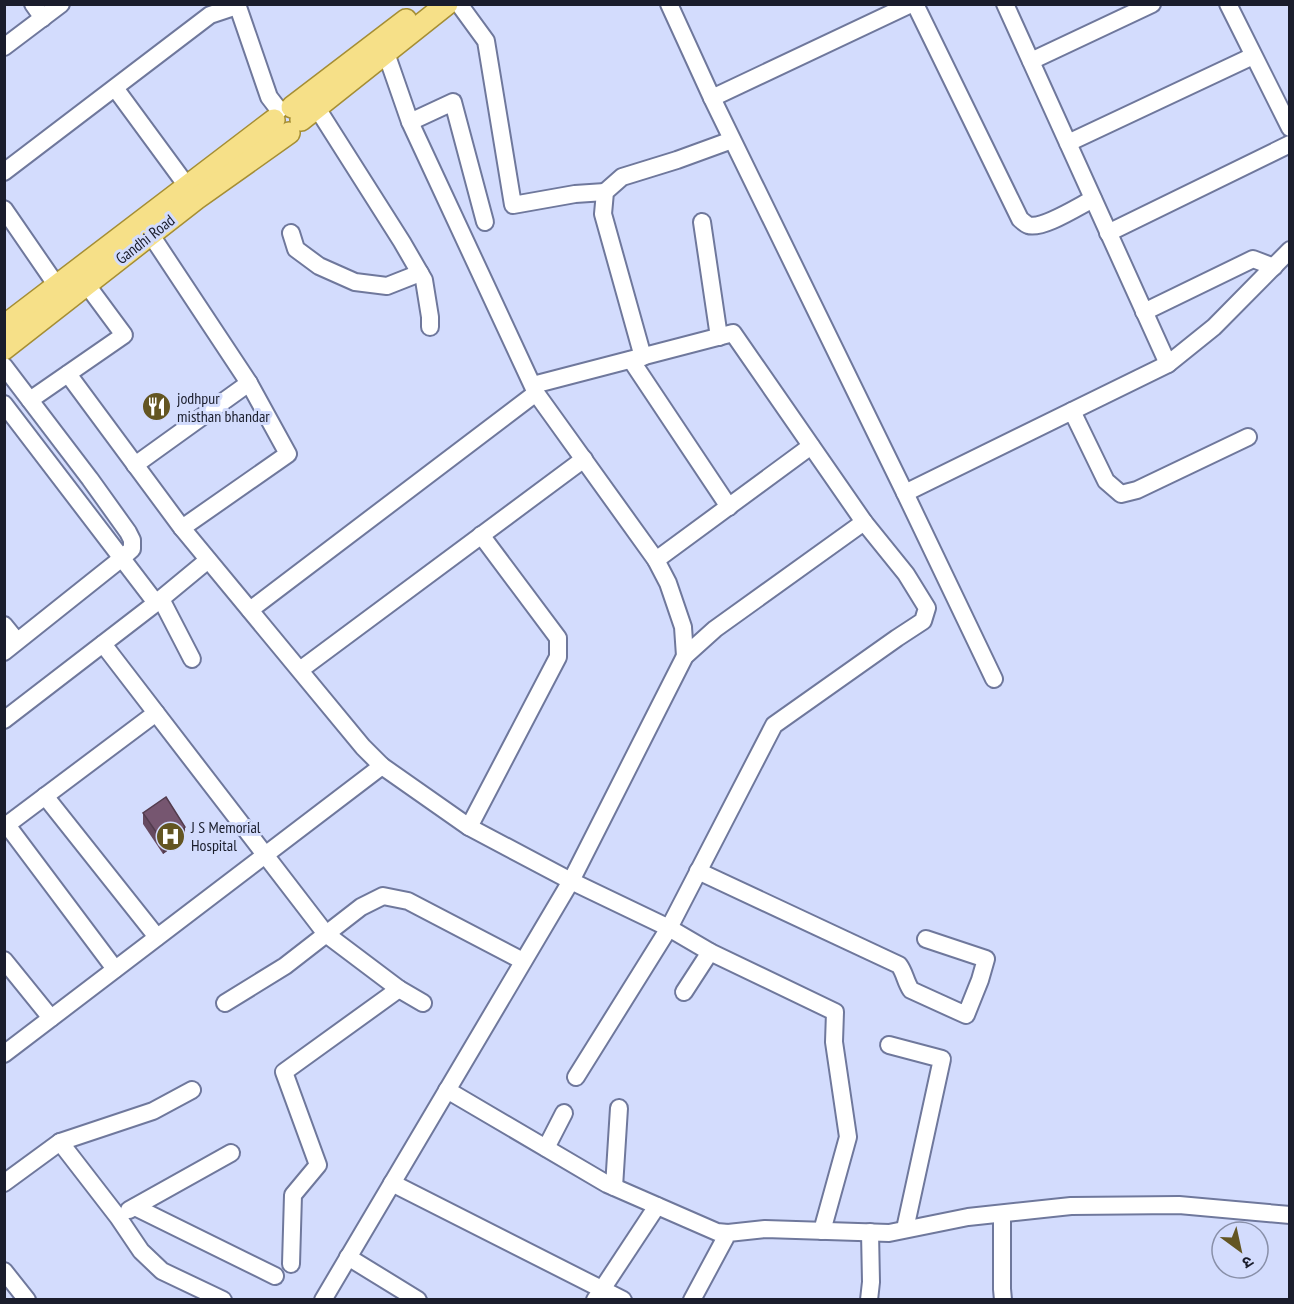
<svg xmlns="http://www.w3.org/2000/svg" width="1294" height="1304" viewBox="0 0 1294 1304" font-family="'PT Sans Narrow','Noto Sans Devanagari',sans-serif">
<style>
.lines{fill:none;stroke-linecap:round;stroke-linejoin:round}
.minor-casing{stroke:#6f789c;stroke-width:20}
.major-casing{stroke:#a58e34;stroke-width:24}
.minor{stroke:#fff;stroke-width:16}
.major{stroke:#f6e088;stroke-width:21}
.wall{fill:#654a60}
.shaded-wall{fill:#533c4e}
.building{fill:#765670;stroke:#533c4e;stroke-width:1.5}
.labels{text-anchor:middle;dominant-baseline:central;stroke-width:6;stroke-linejoin:round;paint-order:stroke}
.street-label{font-size:16px;fill:#1a1d2c;stroke:#d3dcfd}
.poi-label{font-size:16px;fill:#1a1d2c;stroke:#d3dcfd;text-anchor:start}
</style>
<rect width="100%" height="100%" fill="#d3dcfd"/>
<g class="lines">
<defs>
<g id="minor">
<polyline points="33,4 43,18"/>
<polyline points="237,4 269,97 279,110"/>
<polyline points="459,4 486,41 513,205 575,194 605,192"/>
<polyline points="669,4 712,98 905,493 994,679"/>
<path d="M915 4 1020 219C1021 220 1027 225 1028 225 1042 230 1079 206 1093 199"/>
<polyline points="1005,4 1168,364"/>
<polyline points="1228,4 1290,128"/>
<polyline points="4,47 61,4"/>
<polyline points="386,53 410,122 536,393 656,560 668,583 683,627 685,656"/>
<polyline points="1031,61 1152,4"/>
<polyline points="115,88 187,186"/>
<polyline points="712,98 911,4"/>
<polyline points="317,108 402,242 424,280 430,317 430,327"/>
<polyline points="410,122 453,102 485,222"/>
<polyline points="1068,143 1253,56"/>
<polyline points="4,172 210,15 237,6"/>
<polyline points="4,209 57,286"/>
<polyline points="702,222 719,337"/>
<polyline points="291,233 296,249 319,266 355,282 387,286 420,273"/>
<polyline points="1108,233 1290,144"/>
<polyline points="151,235 249,383 288,454 182,528"/>
<polyline points="1144,312 1253,259 1274,267"/>
<polyline points="643,357 603,214 605,192 622,177 677,160 732,140"/>
<polyline points="631,360 729,507"/>
<polyline points="4,366 90,479 128,532 132,540 132,549 122,558 4,652"/>
<polyline points="68,374 182,528 363,747 382,766 469,827 571,881 669,928 710,952 835,1012 834,1042 848,1137 822,1231"/>
<polyline points="533,385 733,333 864,522 906,574 927,608 923,621 897,638 774,725 669,928 576,1077"/>
<polyline points="30,400 124,335 87,285"/>
<polyline points="4,404 156,603"/>
<polyline points="1072,411 1168,364 1214,327 1290,250"/>
<polyline points="135,465 249,383"/>
<polyline points="905,493 1072,411 1106,481 1121,494 1137,490 1248,437"/>
<polyline points="656,560 811,446"/>
<polyline points="161,599 192,659"/>
<polyline points="250,610 536,393"/>
<polyline points="4,625 17,641"/>
<polyline points="103,644 326,934 399,989 423,1003"/>
<polyline points="300,670 584,459"/>
<polyline points="4,720 156,603 208,560"/>
<polyline points="45,796 157,937"/>
<polyline points="7,825 115,969"/>
<polyline points="4,827 156,713"/>
<polyline points="469,827 558,657 558,638 481,535"/>
<path d="M698 871 899 965C905 973 905 981 911 990L966 1015 980 980 986 959 926 939"/>
<polyline points="4,960 51,1018"/>
<polyline points="684,992 710,952"/>
<polyline points="225,1003 285,966 361,907 383,896 408,901 523,961"/>
<polyline points="889,1045 942,1059 905,1229"/>
<polyline points="4,1054 382,766"/>
<polyline points="447,1090 607,1184 717,1232 728,1233"/>
<polyline points="60,1142 118,1217 141,1251 162,1271 223,1300"/>
<polyline points="546,1148 564,1113"/>
<polyline points="4,1183 60,1142 153,1111 192,1090"/>
<polyline points="392,1183 623,1300"/>
<polyline points="614,1187 619,1108"/>
<polyline points="135,1207 275,1276"/>
<polyline points="129,1210 231,1153"/>
<polyline points="1002,1214 1002,1289 1003,1300"/>
<polyline points="348,1257 418,1300"/>
<polyline points="291,1264 293,1195 318,1165 284,1072 399,989"/>
<polyline points="4,1271 27,1300"/>
<polyline points="323,1300 571,881 685,656 715,629 864,522"/>
<polyline points="595,1300 657,1206"/>
<polyline points="692,1300 728,1233 765,1229 889,1233 968,1217 1071,1206 1179,1205 1290,1215"/>
<polyline points="869,1300 871,1282 870,1232"/>
</g>
<g id="major">
<polyline points="292,107 406,20"/>
<polyline points="301,120 447,4"/>
<polyline points="4,326 274,120"/>
<polyline points="4,349 196,199 289,133"/>
</g>
</defs>
<use href="#minor" class="minor-casing"/>
<use href="#major" class="major-casing"/>
<use href="#minor" class="minor"/>
<use href="#major" class="major"/>
</g>
<polygon class="wall" points="143,813 185,838 163,854 143,824"/>
<polygon class="shaded-wall" points="185,827 185,838 163,854 163,842"/>
<polygon class="building" points="166,797 185,827 163,842 143,813"/>
<defs>
<symbol id="restaurant-disc" viewBox="-11 -11 22 22"><circle r="9.5" fill="#635522" stroke="#d3dcfd"/><path d="M-5-6h1v4h1v-4h1v4h1v-4h1v5L-1.5 .5V6h-2V.5L-5-1ZM5-6V6H3V1.5H1.5Q1.5-4 5-6Z" fill="#fff"/></symbol>
<symbol id="hospital-disc" viewBox="-11 -11 22 22"><circle r="9.5" fill="#635522" stroke="#d3dcfd"/><path d="M-5-5h3v3.5h4V-5h3V5h-3V1.5h-4V5h-3Z" fill="#fff"/></symbol>
</defs>
<g fill-rule="evenodd">
<use href="#restaurant-disc" x="140" y="390" width="33" height="33"/>
<use href="#hospital-disc" x="154" y="820" width="33" height="33"/>
</g>
<g class="labels">
<g class="street-label">
<text transform="translate(145 239) rotate(-38)">Gandhi Road</text>
</g>
<g class="poi-label">
<text x="177" y="398">jodhpur<tspan x="177" dy="18">misthan bhandar</tspan></text>
<text x="191" y="827">J S Memorial<tspan x="191" dy="18">Hospital</tspan></text>
</g>
</g>
<rect width="1294" height="1304" fill="none" stroke="#1a1d2c" stroke-width="12"/>
<g transform="translate(1240 1250) rotate(147)"><circle r="28" fill="#d3dcfd" stroke="#8990a9" stroke-width="1.5"/>
<path d="M0-4.5L10 22L0 15L-10 22Z" fill="#635522"/>
<text y="-9" font-size="16" font-weight="bold" text-anchor="middle" fill="#1a1d2c">उ</text>
</g>
</svg>
